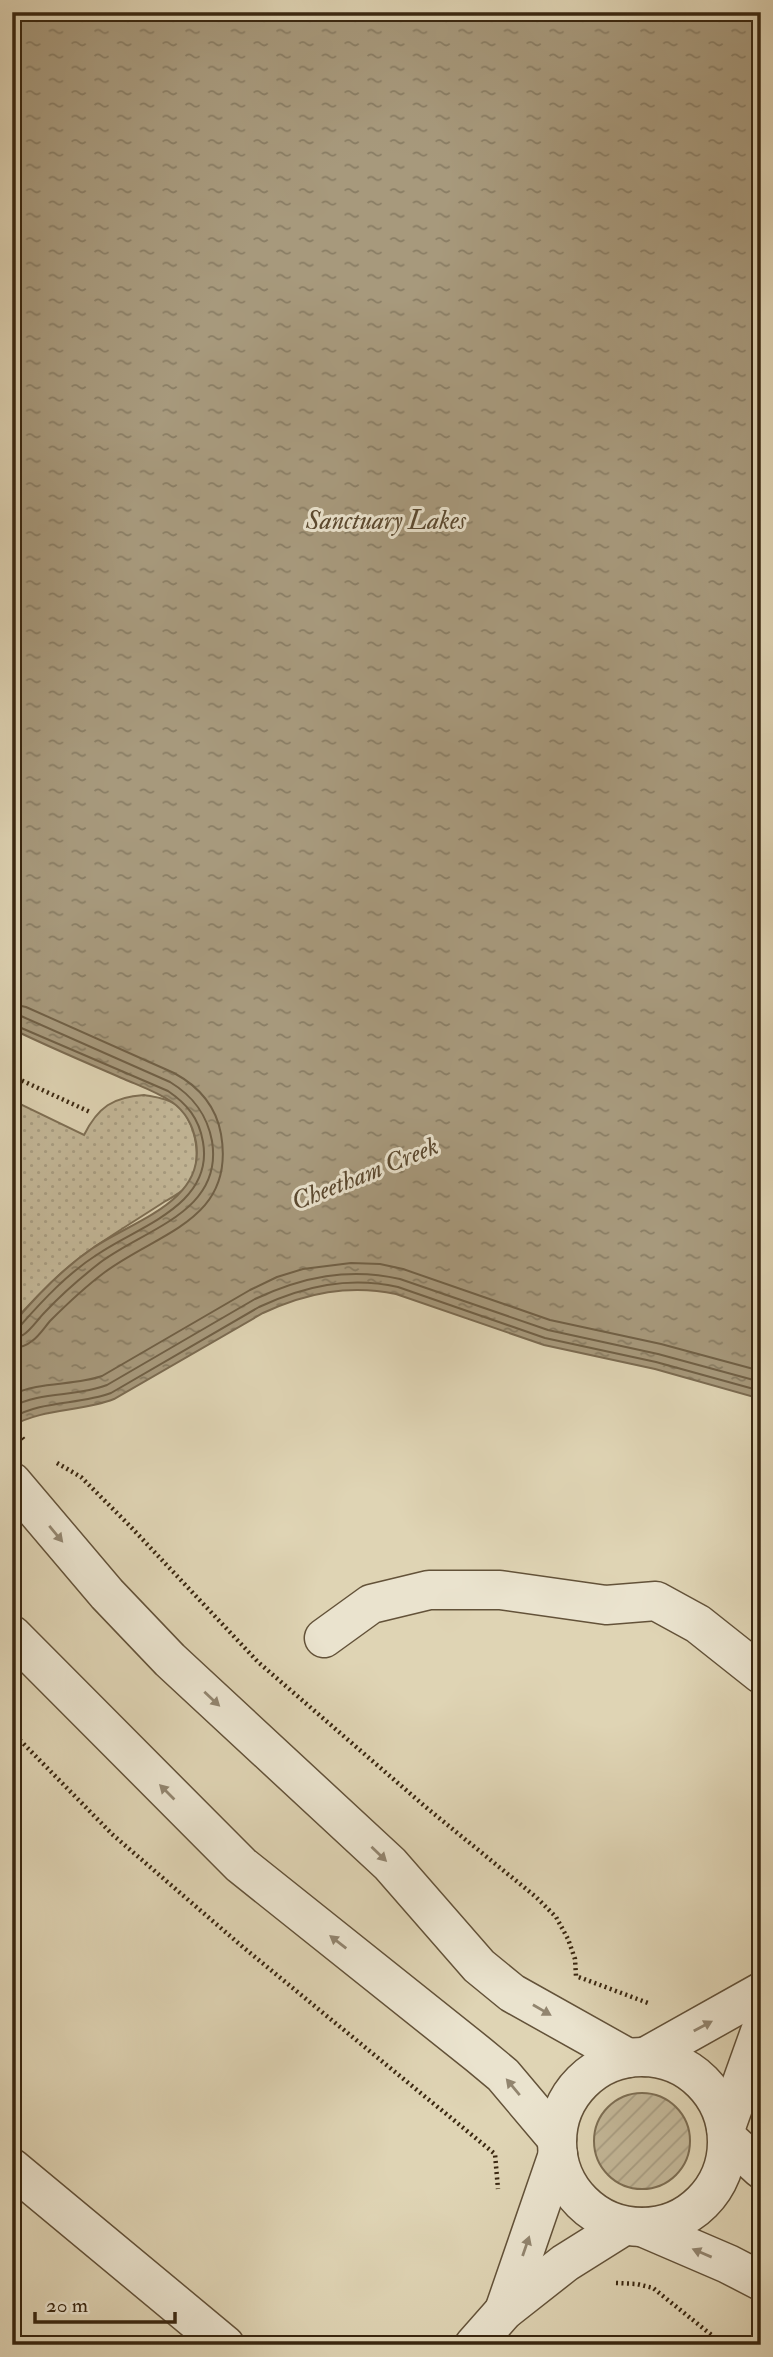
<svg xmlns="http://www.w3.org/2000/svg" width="773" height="2357" viewBox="0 0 773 2357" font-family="'IM FELL Double Pica',serif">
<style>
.grass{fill:url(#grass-dots);stroke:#7e6f54;stroke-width:2}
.garden{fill:url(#garden-furrows);stroke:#7e6f54;stroke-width:2}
.water{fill:url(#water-ripples);stroke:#7b6b51;stroke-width:2}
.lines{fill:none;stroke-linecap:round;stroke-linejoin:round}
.shore{stroke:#706046;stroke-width:2}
.minor-casing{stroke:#635239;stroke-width:41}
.path{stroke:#3a2710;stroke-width:4.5;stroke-dasharray:2 3.5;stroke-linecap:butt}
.minor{stroke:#eae3ce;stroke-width:38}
.oneway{fill:#92856f}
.labels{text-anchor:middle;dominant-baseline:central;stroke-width:6;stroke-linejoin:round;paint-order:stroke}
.water-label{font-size:26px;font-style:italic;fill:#5b4930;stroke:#eae3ce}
</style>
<defs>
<pattern id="grass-dots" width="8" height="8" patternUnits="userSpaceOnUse" patternTransform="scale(1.75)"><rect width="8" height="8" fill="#c3b798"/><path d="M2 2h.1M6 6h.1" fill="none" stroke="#a89d82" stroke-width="1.8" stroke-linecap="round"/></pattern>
<pattern id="garden-furrows" width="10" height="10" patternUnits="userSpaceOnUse" patternTransform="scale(1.75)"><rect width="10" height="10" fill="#c3b798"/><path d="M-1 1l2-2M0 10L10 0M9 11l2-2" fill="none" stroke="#a89d82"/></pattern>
<pattern id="water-ripples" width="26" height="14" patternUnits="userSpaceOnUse" patternTransform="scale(1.75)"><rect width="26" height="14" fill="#a7997c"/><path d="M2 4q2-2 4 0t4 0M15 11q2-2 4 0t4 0" fill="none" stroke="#897d64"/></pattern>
</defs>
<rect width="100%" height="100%" fill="#dfd4b4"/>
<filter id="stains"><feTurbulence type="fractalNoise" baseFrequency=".00286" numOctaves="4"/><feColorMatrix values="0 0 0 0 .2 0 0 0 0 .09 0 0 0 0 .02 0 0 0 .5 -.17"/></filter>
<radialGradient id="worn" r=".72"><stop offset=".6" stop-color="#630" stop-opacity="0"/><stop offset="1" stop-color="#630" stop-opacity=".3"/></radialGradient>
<path class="grass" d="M144 1095C154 1097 166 1098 175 1104 197 1119 205 1167 186 1187 181 1193 171 1198 164 1202 141 1217 118 1231 96 1246 64 1267 38 1295 12 1323V1100L84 1135C98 1107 113 1097 144 1095Z"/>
<circle class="garden" cx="642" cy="2141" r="48"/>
<path class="water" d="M12 12H761V1399L655 1369 544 1345 396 1294C349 1284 306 1293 263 1313L114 1399C81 1412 43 1408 12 1426V1325C36 1296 62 1269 93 1248 132 1221 206 1202 196 1142 193 1125 186 1112 172 1102 157 1092 140 1086 124 1079 87 1063 49 1047 12 1029Z"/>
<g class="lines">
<g class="shore">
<path d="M12 1004 26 1007 174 1073C198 1086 216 1106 221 1134 236 1220 159 1232 105 1272 85 1287 67 1304 50 1321 44 1328 39 1336 32 1341 26 1346 20 1348 12 1348"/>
<path d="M12 1015 21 1016 170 1082C193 1096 207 1114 212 1141 224 1214 140 1230 97 1265 78 1280 61 1295 45 1312 38 1319 31 1330 23 1335 18 1337 17 1337 12 1337"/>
<path d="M12 1024 168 1091C187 1104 199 1118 203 1142 214 1205 139 1226 98 1254 68 1273 43 1300 20 1326L12 1328"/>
<path d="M12 1395C39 1381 74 1386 102 1376L250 1290 277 1277 303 1269 351 1263 380 1264 403 1269 550 1320 661 1344 761 1371"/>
<path d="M12 1407C40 1391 77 1397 107 1385L255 1299C302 1277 349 1267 400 1279L548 1330 658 1354 761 1382"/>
<path d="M12 1418C42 1400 79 1405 111 1393L259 1307C304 1286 349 1276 398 1287L545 1338 656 1362 761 1391"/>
</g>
<defs>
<g id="minor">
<polyline points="12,1482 107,1594 170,1660 390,1864 479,1966 512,1993 628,2058"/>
<polyline points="12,1635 241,1865 479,2055 503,2075 557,2139"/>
<polyline points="324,1638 371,1604 429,1590 500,1590 606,1605 656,1601 698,1624 761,1674"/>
<polyline points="645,2057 761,1992"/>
<circle cx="642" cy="2142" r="85"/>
<polyline points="726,2127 761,2029"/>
<polyline points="728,2139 761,2169"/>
<polyline points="12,2168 225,2345"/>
<polyline points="642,2227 728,2264 761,2281"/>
<polyline points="504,2311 558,2154"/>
<polyline points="474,2345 504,2311 565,2263 624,2226"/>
</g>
</defs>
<use href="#minor" class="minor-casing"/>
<g class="path">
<polyline points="12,1076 90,1112"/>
<polyline points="12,1425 24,1440"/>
<polyline points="57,1463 81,1477 130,1526 258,1662 428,1809 536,1897 556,1917 568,1939 575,1959 576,1976 648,2003"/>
<polyline points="12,1732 113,1835 244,1948 495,2154 498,2189"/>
<polyline points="616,2283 637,2284 653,2288 724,2345"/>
</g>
<use href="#minor" class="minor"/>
</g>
<defs><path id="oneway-solid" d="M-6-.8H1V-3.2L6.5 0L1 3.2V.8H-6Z" transform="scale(1.75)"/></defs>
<g class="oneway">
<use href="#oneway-solid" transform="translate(56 1534) rotate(50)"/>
<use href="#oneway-solid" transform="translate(212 1699) rotate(43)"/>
<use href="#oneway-solid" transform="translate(167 1792) rotate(-135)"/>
<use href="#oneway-solid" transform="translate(379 1854) rotate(44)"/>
<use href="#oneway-solid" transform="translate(338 1942) rotate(-142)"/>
<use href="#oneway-solid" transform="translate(542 2010) rotate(30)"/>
<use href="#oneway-solid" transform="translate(703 2026) rotate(-28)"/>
<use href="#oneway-solid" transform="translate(513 2087) rotate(-130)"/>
<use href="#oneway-solid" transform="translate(526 2246) rotate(-71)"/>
<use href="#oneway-solid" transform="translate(702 2253) rotate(-157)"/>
</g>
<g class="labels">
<g class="water-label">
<text x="386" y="521">Sanctuary Lakes</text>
<text transform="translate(365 1174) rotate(-22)">Cheetham Creek</text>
</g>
</g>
<rect width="773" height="2357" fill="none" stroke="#dfd4b4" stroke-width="42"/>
<rect x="14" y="14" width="745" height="2329" fill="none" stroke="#3a2710" stroke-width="3.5"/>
<rect x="21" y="21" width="731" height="2315" fill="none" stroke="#3a2710" stroke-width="2"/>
<path d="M35 2312v10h140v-10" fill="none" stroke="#3a2710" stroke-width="3.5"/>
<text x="46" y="2312" font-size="21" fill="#3a2710" stroke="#eae3ce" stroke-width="5" paint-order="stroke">20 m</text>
<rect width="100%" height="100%" filter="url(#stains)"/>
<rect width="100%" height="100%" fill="url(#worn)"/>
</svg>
